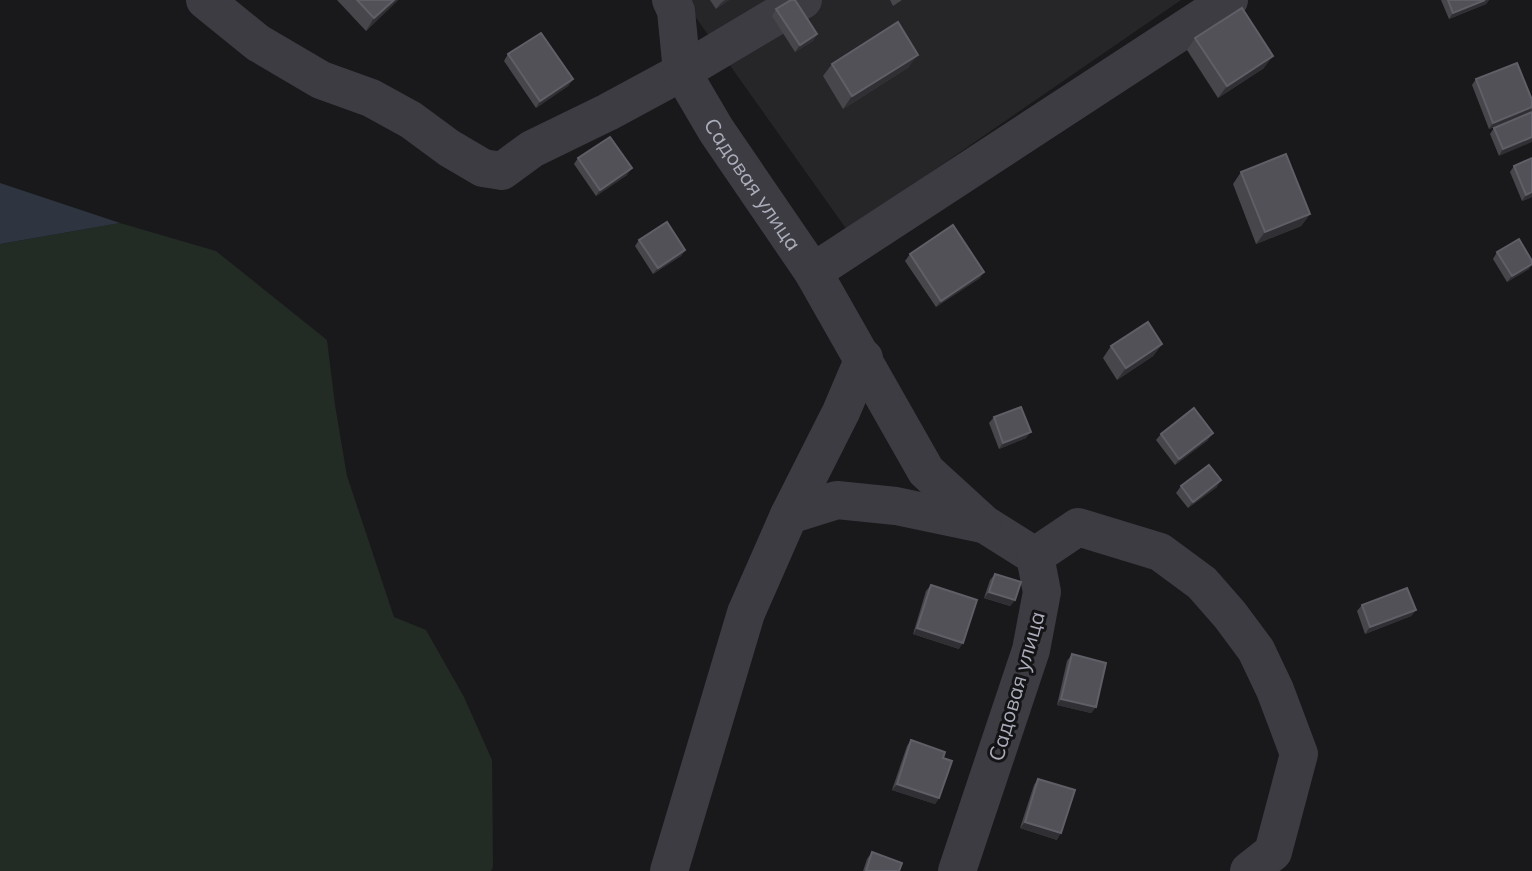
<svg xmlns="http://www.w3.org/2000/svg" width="1532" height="871" viewBox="0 0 1532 871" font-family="Mulish,sans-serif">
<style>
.built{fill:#262528}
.green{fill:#232b25}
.water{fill:#2e3440}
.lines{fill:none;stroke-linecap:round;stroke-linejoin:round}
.minor{stroke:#3c3c42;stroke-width:38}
.wall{fill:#47464b}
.shaded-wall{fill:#302f33}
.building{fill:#515157;stroke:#5f5f67;stroke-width:2}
.labels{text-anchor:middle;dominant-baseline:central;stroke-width:6;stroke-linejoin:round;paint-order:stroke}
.street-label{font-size:21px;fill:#abadbb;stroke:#141416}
</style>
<rect width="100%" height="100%" fill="#19191b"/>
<polygon class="built" points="689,0 1181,0 847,230 694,15"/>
<polygon class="green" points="120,223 216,251 327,340 335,405 347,476 394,617 426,630 464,697 492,760 493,867 491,871 0,871 0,244"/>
<polygon class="water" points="0,183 120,223 0,244"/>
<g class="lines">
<g class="minor">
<polyline points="205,0 258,43 321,80 371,98 411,120 449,148 483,168 502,171 532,149 608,112 682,72 803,0"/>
<path id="s1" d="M671 0 676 11 682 72 716 130 813 272 926 471 984 524 1035 556 1042 592 1031 650 957 871"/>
<polyline points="813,272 1229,0"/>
<polyline points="789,515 837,500 896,506 982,524"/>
<polyline points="1035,556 1078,527 1160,552 1202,583 1230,615 1256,650 1275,690 1299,754 1273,852 1249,871"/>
<polyline points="669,871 746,613 789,515 841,412 864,358"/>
</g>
</g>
<g class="wall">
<polygon points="337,0 398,0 366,31"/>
<polygon points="710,0 729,0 716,9"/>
<polygon points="890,0 902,0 893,6"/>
<polygon points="1441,0 1489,0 1486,4 1449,19"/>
<polygon points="776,9 817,34 813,41 795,52 772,16"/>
<polygon points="1195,38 1264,68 1218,98 1187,50"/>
<polygon points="508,54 573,79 568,86 536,108 504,61"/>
<polygon points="832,64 909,67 843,109 823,76"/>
<polygon points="1476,79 1532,100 1532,110 1530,113 1489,129 1472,85"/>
<polygon points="1532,112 1499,156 1490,134 1494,128"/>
<polygon points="578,158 627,175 596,196 574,164"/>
<polygon points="1532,158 1532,197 1522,201 1510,172 1514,166"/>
<polygon points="1241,172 1310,214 1301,226 1256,244 1233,184"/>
<polygon points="639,240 685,250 681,256 653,274 635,246"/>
<polygon points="1497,252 1529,269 1507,282 1493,259"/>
<polygon points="910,254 980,278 936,307 905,261"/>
<polygon points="1162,344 1153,356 1117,380 1103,358 1111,346"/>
<polygon points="994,417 1026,438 999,449 989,423"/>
<polygon points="1161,434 1208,440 1175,465 1156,440"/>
<polygon points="1181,486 1217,487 1188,508 1176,493"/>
<polygon points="995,574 1015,600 1010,606 984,598 990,580"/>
<polygon points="931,585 959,649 913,634 926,591"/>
<polygon points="1362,605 1416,610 1411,616 1365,634 1357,611"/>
<polygon points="1072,654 1096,707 1091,713 1057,705 1067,661"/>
<polygon points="911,740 939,798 935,804 892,790 907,746"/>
<polygon points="1038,779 1057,840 1020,828 1034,785"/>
<polygon points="872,852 899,871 863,871 867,859"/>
</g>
<g class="shaded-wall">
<polygon points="394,0 398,0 366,31 374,18"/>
<polygon points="725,0 729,0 716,9 721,3"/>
<polygon points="1485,0 1489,0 1486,4 1449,19 1453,13"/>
<polygon points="817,34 813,41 795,52 800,45"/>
<polygon points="918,55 909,67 843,109 852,96"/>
<polygon points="1273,56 1264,68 1218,98 1227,86"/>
<polygon points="573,79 568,86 536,108 540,101"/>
<polygon points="1532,107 1530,113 1489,129 1493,123"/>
<polygon points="1532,137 1532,142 1499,156 1503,149"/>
<polygon points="632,168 627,175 596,196 600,190"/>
<polygon points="1532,192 1532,197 1522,201 1526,195"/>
<polygon points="1310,214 1301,226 1256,244 1265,232"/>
<polygon points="685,250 681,256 653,274 658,268"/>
<polygon points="1532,264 1529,269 1507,282 1512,276"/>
<polygon points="984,272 980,278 936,307 941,301"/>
<polygon points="1162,344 1153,356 1117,380 1126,368"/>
<polygon points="1031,432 1026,438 999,449 1003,443"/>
<polygon points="1213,433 1208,440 1175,465 1179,459"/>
<polygon points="1221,480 1217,487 1188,508 1193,502"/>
<polygon points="989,592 1015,600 1010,606 984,598"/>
<polygon points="1416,610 1411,616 1365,634 1370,627"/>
<polygon points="917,628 963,643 959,649 913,634"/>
<polygon points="1061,699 1096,707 1091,713 1057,705"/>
<polygon points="897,784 939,798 935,804 892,790"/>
<polygon points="1025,822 1061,833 1057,840 1020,828"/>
</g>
<g class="building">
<polygon points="357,0 394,0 374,18"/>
<polygon points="791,0 795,0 817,34 800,45 776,9"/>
<polygon points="1448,0 1485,0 1453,13"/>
<polygon points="1242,8 1273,56 1227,86 1195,38"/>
<polygon points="898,22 918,55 852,96 832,64"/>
<polygon points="541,33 573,79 540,101 508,54"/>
<polygon points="1517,63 1532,100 1532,107 1493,123 1476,79"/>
<polygon points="1532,112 1532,137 1503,149 1494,128"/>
<polygon points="610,137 632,168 600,190 578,158"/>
<polygon points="1286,154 1310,214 1265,232 1241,172"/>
<polygon points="1532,158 1532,192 1526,195 1514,166"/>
<polygon points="667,222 685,250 658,268 639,240"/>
<polygon points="953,225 984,272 941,301 910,254"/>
<polygon points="1519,239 1532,261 1532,264 1512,276 1497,252"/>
<polygon points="1148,322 1162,344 1126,368 1111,346"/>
<polygon points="1021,407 1031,432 1003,443 994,417"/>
<polygon points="1194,408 1213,433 1179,459 1161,434"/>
<polygon points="1209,465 1221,480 1193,502 1181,486"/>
<polygon points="995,574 1021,582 1015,600 989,592"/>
<polygon points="931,585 977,600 963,643 917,628"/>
<polygon points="1407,588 1416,610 1370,627 1362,605"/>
<polygon points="1072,654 1106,663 1096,707 1061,699"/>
<polygon points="911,740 945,752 943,758 952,761 939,798 897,784"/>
<polygon points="1038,779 1075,790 1061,833 1025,822"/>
<polygon points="872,852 902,863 899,871 866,871"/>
</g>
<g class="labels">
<g class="street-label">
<text stroke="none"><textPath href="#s1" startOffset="206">Садовая улица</textPath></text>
<text transform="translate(1016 686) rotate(-74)">Садовая улица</text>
</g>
</g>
</svg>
